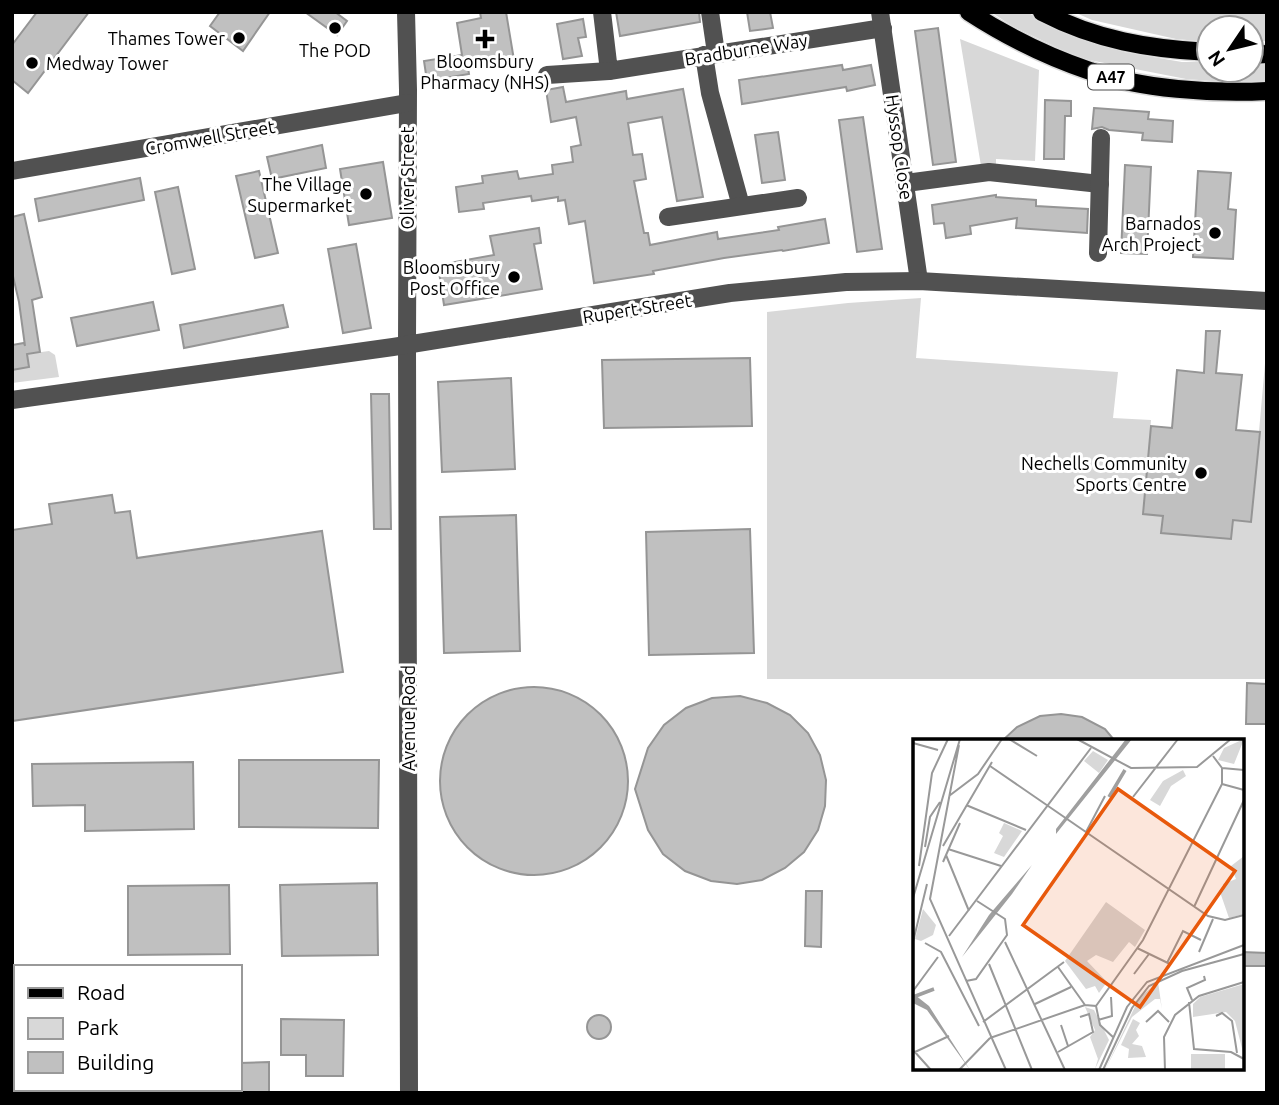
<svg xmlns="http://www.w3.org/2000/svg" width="1279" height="1105" viewBox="0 0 1279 1105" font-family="Ubuntu,sans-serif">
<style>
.green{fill:#d8d8d8}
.building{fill:#c0c0c0;stroke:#959595;stroke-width:2}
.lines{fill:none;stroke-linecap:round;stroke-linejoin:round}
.major-casing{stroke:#dbdbdb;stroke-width:21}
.minor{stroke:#515151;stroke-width:18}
.major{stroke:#000;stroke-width:18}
.poi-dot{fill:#000;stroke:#fff;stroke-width:2.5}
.labels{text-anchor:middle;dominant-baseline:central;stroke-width:6;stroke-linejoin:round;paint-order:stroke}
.shield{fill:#fff;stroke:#4c4c4c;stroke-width:2}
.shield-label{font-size:16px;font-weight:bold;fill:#000}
.poi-label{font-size:18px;fill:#000;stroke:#fff;text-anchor:end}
.street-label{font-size:18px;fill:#000;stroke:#fff}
.inset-river{fill:none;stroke:#9f9f9f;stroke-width:3.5}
.inset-road{fill:none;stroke:#999;stroke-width:2}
.view{fill:#e8590c;fill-opacity:0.15;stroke:#e8590c;stroke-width:3.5}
.inset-edge{fill:none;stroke:#000;stroke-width:3.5}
</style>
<rect width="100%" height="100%" fill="#fff"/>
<g class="green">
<polygon points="991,12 1027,12 1059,31 1124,52 1182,62 1209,62 1209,70 1251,70 1251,62 1267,62 1267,81 1238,83 1186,79 1079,58 1012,26"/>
<polygon points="1074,12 1267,12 1267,41 1251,42 1251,28 1209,28 1209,42 1176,39 1092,20"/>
<polygon points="960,39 1039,70 1035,161 996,159 996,167 981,166"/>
<polygon points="921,298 916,358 1118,372 1113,418 1151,420 1144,514 1163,516 1162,533 1231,539 1233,520 1251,522 1267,341 1267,679 767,679 767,312 848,303"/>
<polygon points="49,351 55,355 59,377 12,383 12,370 29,367 27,354"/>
</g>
<g class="building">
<polygon points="37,12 89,12 28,93 12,80 12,45"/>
<polygon points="220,12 270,12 243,51 210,26"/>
<polygon points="305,12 335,12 347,21 337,35"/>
<polygon points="480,12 506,12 514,60 468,68 469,74 427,81 424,61 462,55 457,23 481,18"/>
<polygon points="616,12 699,12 700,22 620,36"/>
<polygon points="747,12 770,12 773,28 750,31"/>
<polygon points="583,19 586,37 578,38 582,56 563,59 557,24"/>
<polygon points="938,28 956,162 933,165 915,31"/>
<polygon points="842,65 843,70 871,65 875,85 847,91 846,87 742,104 739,80"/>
<polygon points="563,87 566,102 626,91 627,99 683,89 703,197 677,201 662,117 628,123 633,155 642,154 646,179 634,181 644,233 648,233 650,245 717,232 718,239 779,230 778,227 825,219 829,243 783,251 782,250 724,258 653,271 654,274 594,283 585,221 569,224 565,200 558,201 558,197 532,201 531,196 483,203 484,209 459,212 456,187 483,183 482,176 517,171 519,179 553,174 552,165 573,162 571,147 581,145 576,117 551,122 546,90"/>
<polygon points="1045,100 1071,101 1071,116 1065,116 1064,159 1044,159"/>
<polygon points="1094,108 1149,112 1148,119 1173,121 1172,142 1142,140 1143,133 1109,130 1102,127 1092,129"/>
<polygon points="863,117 882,249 857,252 839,120"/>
<polygon points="778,132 785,180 762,183 755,135"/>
<polygon points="322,145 326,168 272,179 267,157"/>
<polygon points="383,162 392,218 349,225 340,169"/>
<polygon points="1125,165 1151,167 1147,254 1121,253"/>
<polygon points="259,171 278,253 255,258 236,176"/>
<polygon points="1198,171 1231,173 1228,209 1236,210 1233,259 1193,257"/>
<polygon points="140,178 144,200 39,221 35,199"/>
<polygon points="178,187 195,269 172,274 155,192"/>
<polygon points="996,195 996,197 1036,200 1036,206 1088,209 1087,233 1016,228 1017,218 970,226 971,234 946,238 944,223 934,224 932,205"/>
<polygon points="24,214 42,297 32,300 40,352 27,354 29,367 12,370 12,345 24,343 25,346 19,302 12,272 12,217"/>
<polygon points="539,228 541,243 534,244 542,289 444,305 438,265 494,255 490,236"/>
<polygon points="356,244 371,328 343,333 328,249"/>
<polygon points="153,302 159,330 77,346 71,318"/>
<polygon points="283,305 288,327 184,348 180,325"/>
<polygon points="1206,331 1220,331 1216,373 1242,375 1236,430 1260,432 1251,522 1233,520 1231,539 1161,533 1163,516 1143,514 1151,426 1172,428 1177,370 1204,373"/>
<polygon points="750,358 752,426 604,428 602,360"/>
<polygon points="511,378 515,469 442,472 438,382"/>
<polygon points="371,394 389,394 391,529 374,529"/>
<polygon points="112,495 115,513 130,511 137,558 322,531 343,672 12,721 12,530 52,524 49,504"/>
<polygon points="516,515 520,651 444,653 440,517"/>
<polygon points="750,529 754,653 649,655 646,532"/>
<polygon points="1247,683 1267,684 1267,724 1246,724"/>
<circle cx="534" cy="781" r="94"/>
<polygon points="740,696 767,703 790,715 808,733 820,755 826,780 825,806 818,830 804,852 785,868 762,880 737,884 711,881 685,871 663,854 648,830 635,789 648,748 664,725 686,708 712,698"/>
<polygon points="1061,714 1082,717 1105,729 1115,741 1002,741 1017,727 1040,716"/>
<polygon points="239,760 379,760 378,828 239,827"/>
<polygon points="193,762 194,829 85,831 85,805 33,806 32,764"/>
<polygon points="377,883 378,955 282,956 280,885"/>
<polygon points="229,885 230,954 128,955 128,886"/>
<polygon points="806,891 822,891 821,947 805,946"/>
<polygon points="1242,952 1267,953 1267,966 1242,966"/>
<circle cx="599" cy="1027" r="12"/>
<polygon points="281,1019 344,1020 343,1076 306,1076 306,1055 281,1055"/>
<polygon points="269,1062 269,1093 240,1093 240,1063"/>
</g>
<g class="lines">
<defs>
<g id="major">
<path d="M969 12C1006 36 1048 57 1090 71 1140 89 1214 94 1267 91"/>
<path d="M1042 12C1096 40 1149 49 1209 52"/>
<polyline points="1251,55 1267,54"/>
</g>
</defs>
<use href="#major" class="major-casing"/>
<g class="minor">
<polyline points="406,12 408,90 407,344 409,1093"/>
<polyline points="602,12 609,71 883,28"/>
<polyline points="710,12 716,53"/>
<polyline points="880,12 919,281"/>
<polyline points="704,55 710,93 741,206"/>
<polyline points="547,75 609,71"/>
<polyline points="12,171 407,103"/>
<polyline points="906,183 989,172 1100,184"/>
<polyline points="668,217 798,198"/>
<polyline points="1098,253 1101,138"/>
<polyline points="12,400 393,347 730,293 846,282 919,281 1267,301"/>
</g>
<use href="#major" class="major"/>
</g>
<g class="poi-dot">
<circle cx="335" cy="28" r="7"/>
<circle cx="239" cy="38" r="7"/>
<path d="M481.5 28.5h7v7h7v7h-7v7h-7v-7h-7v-7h7z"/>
<circle cx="32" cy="63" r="7"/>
<circle cx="366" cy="194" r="7"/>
<circle cx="1215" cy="233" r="7"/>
<circle cx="514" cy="277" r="7"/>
<circle cx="1201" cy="473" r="7"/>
</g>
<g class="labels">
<rect class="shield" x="1088" y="64.5" width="46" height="25" rx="5"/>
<g class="shield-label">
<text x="1111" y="77">A47</text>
</g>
<g class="poi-label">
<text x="225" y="38">Thames Tower</text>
<text x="335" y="50" text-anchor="middle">The POD</text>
<text x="485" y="61" text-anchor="middle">Bloomsbury<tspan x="485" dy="21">Pharmacy (NHS)</tspan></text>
<text x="46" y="63" text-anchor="start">Medway Tower</text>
<text x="352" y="184">The Village<tspan x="352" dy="21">Supermarket</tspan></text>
<text x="1201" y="223">Barnados<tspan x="1201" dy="21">Arch Project</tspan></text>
<text x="500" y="267">Bloomsbury<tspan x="500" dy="21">Post Office</tspan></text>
<text x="1187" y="463">Nechells Community<tspan x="1187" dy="21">Sports Centre</tspan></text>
</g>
<g class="street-label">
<text transform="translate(746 49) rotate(-9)">Bradburne Way</text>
<text transform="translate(210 137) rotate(-10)">Cromwell Street</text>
<text transform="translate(900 147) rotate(82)">Hyssop Close</text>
<text transform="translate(407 178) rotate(-90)">Oliver Street</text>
<text transform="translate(637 308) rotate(-9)">Rupert Street</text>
<text transform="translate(408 718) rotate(-90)">Avenue Road</text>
</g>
</g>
<g transform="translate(913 739)">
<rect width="331" height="331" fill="#fff"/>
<path d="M331 0 321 25 305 21 311 9ZM180 12 195 21 186 34 171 22ZM270 31 273 37 258 47 247 67 237 61 250 42ZM91 84 109 92 91 118 81 114 90 97 86 94ZM331 117V175L316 179 307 153 311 151 310 145 323 140 318 127ZM193 163 232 191 222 208 216 203 200 223 183 216 174 222 194 243 186 254 182 247 173 250 152 222ZM10 170 23 186 20 196 8 202 2 200ZM245 243 249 270 247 260H242L219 278 192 331 226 259ZM331 245V317L322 282 313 273 280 278V265L287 258ZM172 268 181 271 196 301 182 330 185 320 177 298 182 291ZM220 280 227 284 223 291 226 297 219 305 229 307 233 318 215 319 216 310 208 306ZM278 315H312V331H278Z" fill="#d8d8d8"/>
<path d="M213 0H219L143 95V90ZM119 126 99 155 49 218 76 176ZM2 256 16 267 57 331 14 271 0 264Z" fill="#9f9f9f"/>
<path class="inset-river" d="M196 58 212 31M0 258 21 250"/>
<path class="inset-road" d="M96 0 124 17M164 0 218 29 284 28 318 0M0 4 25 11M46 6 17 160 93 331M77 27 295 177 312 181 331 176M309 29 331 31M309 45 331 51M36 57 65 35 89 0M220 58 265 0M53 66 113 91M173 93 192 57M30 107 79 23M12 108 17 78 27 63M35 110 88 127M33 116 56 172M30 123 47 84M6 127 19 34 35 0M0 159 47 0M281 168 331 61M36 197 178 9M0 203 14 145M92 203 152 331M12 204 28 213 66 287M224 209 257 225M286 213 300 180M254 224 270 192 288 201M76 225 119 331M145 228 172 266M221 235 236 215M53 242 63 240 94 196 92 180 64 162M0 252 25 218M279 261 274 249 292 241 291 237M276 263 281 310 318 313 331 320M122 265 158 248M183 267 230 201 309 45V29L300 17M303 277 309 274 319 282 324 314M185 281 199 277 198 258M70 283 151 223M233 283 245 272 256 283M148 286 155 307M77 299 172 266 183 267 187 286 201 299M1 312 18 331M2 313 36 297M145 313 180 293 176 275 167 278M46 331 77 299M186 331 214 268 234 243 331 206M190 331 219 269 236 247 269 232 331 215M252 331 251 298 262 276 286 257 331 243"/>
<path class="view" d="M205 50 322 132 227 268 110 186Z"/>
<rect width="331" height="331" class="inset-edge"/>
</g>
<rect width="1279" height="1105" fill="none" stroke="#000000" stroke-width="28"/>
<rect x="14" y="965" width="228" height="126" fill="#ffffff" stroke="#999999" stroke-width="2"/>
<rect x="28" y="988" width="35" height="10" fill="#000000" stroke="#999999" stroke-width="2"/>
<text x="77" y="1000" font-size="21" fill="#000000">Road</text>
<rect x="28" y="1018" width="35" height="21" fill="#d8d8d8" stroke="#999999" stroke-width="2"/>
<text x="77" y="1035" font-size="21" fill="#000000">Park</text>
<rect x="28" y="1052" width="35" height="21" fill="#c0c0c0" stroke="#999999" stroke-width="2"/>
<text x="77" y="1070" font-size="21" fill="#000000">Building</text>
<g transform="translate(1230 49) rotate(235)"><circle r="33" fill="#ffffff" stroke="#999999" stroke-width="2"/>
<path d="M0-5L12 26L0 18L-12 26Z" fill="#000000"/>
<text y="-10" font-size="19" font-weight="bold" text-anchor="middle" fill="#000000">N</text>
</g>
</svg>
